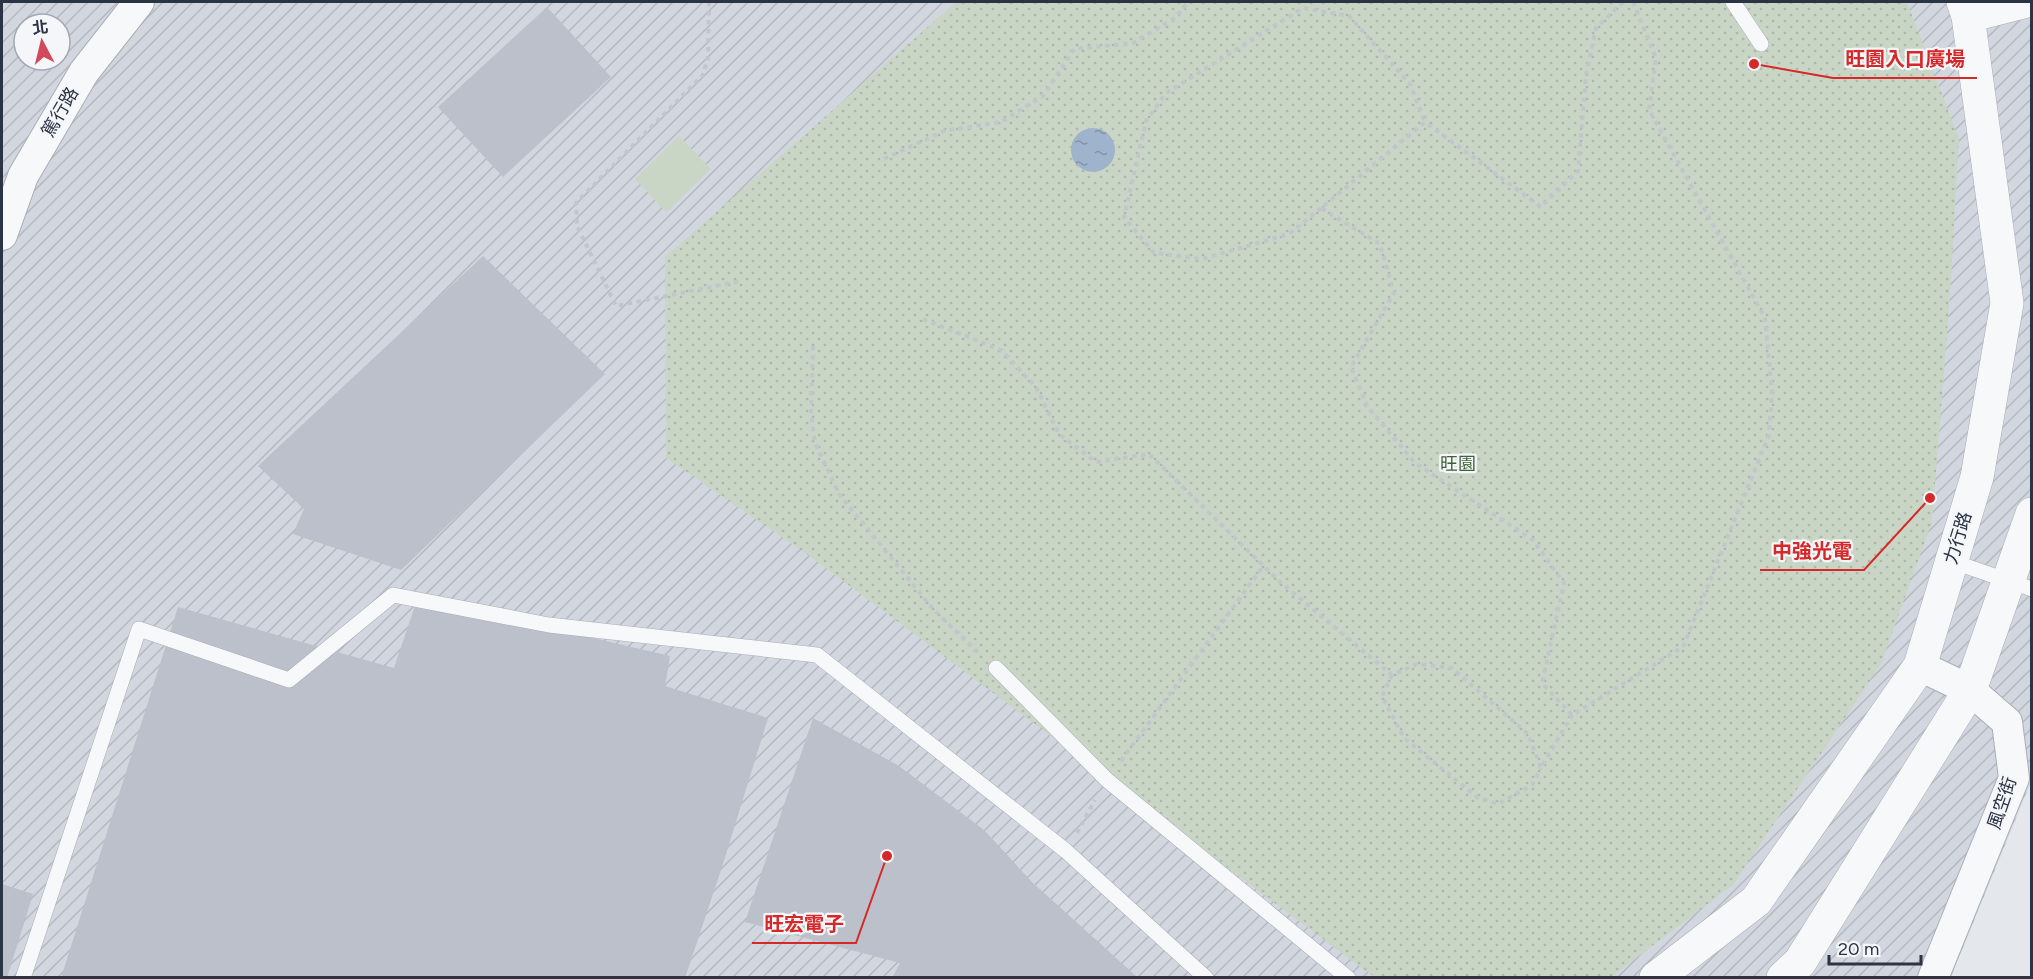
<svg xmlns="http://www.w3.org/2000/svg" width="2033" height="979" viewBox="0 0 2033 979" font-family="Figtree,'Noto Sans TC',sans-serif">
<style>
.industrial{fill:url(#industrial-furrows);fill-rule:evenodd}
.green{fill:#c9d6c5}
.park{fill:url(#park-dots)}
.water{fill:url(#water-ripples)}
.building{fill:#bbc0ca}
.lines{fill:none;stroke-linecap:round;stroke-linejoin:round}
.service-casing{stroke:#a9aeb7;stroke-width:16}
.minor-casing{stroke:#a9aeb7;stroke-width:32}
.tertiary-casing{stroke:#a9aeb7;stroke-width:34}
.path{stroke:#c2c5cb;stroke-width:4;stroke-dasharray:4.5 4.5;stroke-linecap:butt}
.service{stroke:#f7f8fa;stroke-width:15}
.minor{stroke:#f7f8fa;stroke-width:30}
.tertiary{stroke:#f7f8fa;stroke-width:33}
.labels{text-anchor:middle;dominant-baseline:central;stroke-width:4.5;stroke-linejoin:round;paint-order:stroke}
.street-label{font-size:18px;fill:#2b3445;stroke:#f4f6f9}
.park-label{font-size:18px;fill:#3f6138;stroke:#f4f6f9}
.leader{fill:none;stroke:#d62828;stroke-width:2}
.callout-dot{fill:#d62828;stroke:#f4f6f9;stroke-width:2}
.callout-label{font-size:20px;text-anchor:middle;font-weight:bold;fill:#d62828;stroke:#f4f6f9;stroke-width:4.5;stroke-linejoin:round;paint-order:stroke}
</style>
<defs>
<pattern id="industrial-furrows" width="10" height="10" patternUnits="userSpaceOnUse" patternTransform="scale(1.5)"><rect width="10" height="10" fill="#d2d6de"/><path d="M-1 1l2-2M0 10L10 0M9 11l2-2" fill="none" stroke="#b4b8c0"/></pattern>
<pattern id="park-dots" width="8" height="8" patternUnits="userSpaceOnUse" patternTransform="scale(1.5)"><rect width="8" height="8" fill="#c9d6c5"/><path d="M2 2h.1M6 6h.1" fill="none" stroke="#adb8ab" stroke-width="1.8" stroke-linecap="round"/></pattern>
<pattern id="water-ripples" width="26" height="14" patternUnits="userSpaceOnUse" patternTransform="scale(1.5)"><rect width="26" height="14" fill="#9fb4cc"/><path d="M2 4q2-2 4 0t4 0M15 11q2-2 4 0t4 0" fill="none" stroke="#8293a7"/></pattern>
</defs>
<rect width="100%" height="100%" fill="#e4e7ec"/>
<path class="industrial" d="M2 2H2031V782L1951 977 2 978ZM24 24H60V60H24Z"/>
<polygon class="green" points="679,136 711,169 666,212 635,179"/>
<polygon class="park" points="956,2 1907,2 1959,139 1950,295 1932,522 1881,664 1733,885 1611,977 1374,977 811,557 666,458 665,257"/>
<circle class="water" cx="1093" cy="150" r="22"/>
<g class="building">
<polygon points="547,7 611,77 503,177 438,107"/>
<polygon points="483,256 605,374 401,570 293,534 304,509 258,466"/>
<polygon points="418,597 670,656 665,686 768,718 722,867 685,978 61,978 178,607 394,668"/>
<polygon points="813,718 899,766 984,830 1032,882 1136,976 892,978 900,963 745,922"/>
<polygon points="2,884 33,894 7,978 2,978"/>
</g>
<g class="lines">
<defs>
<g id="service">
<polyline points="1733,2 1761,44"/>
<polyline points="1951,561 2032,589"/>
<polyline points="996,668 1107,780 1348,978"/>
<polyline points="23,978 139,629 289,680 393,595 549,625 817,655 1066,851 1206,978"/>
</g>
<g id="minor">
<polyline points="2,235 23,176 84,72 139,2"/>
<polyline points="1920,666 1970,690 2007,722 2014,778 1933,978"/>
</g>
<g id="tertiary">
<polyline points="1968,16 2023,2"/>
<polyline points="1656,978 1756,901 1920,666 1977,477 2007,303 1968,16 1963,2"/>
<polyline points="1783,978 1800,962 1970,690 2032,514"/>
</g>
</defs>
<use href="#service" class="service-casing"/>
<use href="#minor" class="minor-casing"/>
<use href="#tertiary" class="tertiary-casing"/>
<g class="path">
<polyline points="709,2 708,58 703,75 576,203 577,226 616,306 741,281"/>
<polyline points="1623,2 1596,28 1586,75 1578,171 1541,207 1425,122 1321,208 1380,244 1394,293 1351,367 1367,406 1415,463 1533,540 1564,583 1542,683 1572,715 1683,647 1769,435 1772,392 1765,318 1649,110 1656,58 1633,2"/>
<polyline points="884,159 944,131 1001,122 1044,95 1074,49 1133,43 1175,18 1188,2"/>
<polyline points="1321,208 1289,234 1202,259 1154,253 1124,217 1146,121 1166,93 1303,8 1349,16 1410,84 1425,122"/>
<polyline points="923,319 1001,350 1036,387 1059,434 1096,462 1149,454 1279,581 1392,675 1417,664 1452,668 1528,734 1541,768 1572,715"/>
<polyline points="813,346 811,414 815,443 839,494 934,610 979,653"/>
<polyline points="1392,675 1382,696 1404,738 1477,797 1498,804 1532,785 1541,768"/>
<polyline points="1121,761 1264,565"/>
<polyline points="1077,833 1095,800"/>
</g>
<use href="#service" class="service"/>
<use href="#minor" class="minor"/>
<use href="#tertiary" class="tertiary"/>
</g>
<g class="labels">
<g class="street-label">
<text transform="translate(60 112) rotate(-60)">篤行路</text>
<text transform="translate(1958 538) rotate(-73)">力行路</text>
<text transform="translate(2002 803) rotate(-71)">風空街</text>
</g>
<g class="park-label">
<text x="1458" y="464">旺園</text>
</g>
</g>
<path class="leader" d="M1754 64L1833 78H1977M1930 498L1864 570H1760M887 856L856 943H752"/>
<g class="callout-dot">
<circle cx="1754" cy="64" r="6"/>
<circle cx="1930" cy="498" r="6"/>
<circle cx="887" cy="856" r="6"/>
</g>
<g class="callout-label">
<text x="1905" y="66">旺園入口廣場</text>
<text x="1812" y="558">中強光電</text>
<text x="804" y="931">旺宏電子</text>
</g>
<rect width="2033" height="979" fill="none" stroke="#2b3445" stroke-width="6"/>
<g transform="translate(42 42) rotate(353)"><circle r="28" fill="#f4f6f9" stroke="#a4a8b1" stroke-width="1.5"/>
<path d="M0-4.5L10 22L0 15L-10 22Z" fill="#d1495b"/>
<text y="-9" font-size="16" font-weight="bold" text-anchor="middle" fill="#2b3445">北</text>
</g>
<path d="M1829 955v9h92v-9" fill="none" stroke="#2b3445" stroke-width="3"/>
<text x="1838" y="955" font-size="18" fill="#2b3445" stroke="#f4f6f9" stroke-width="4.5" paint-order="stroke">20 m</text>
</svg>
